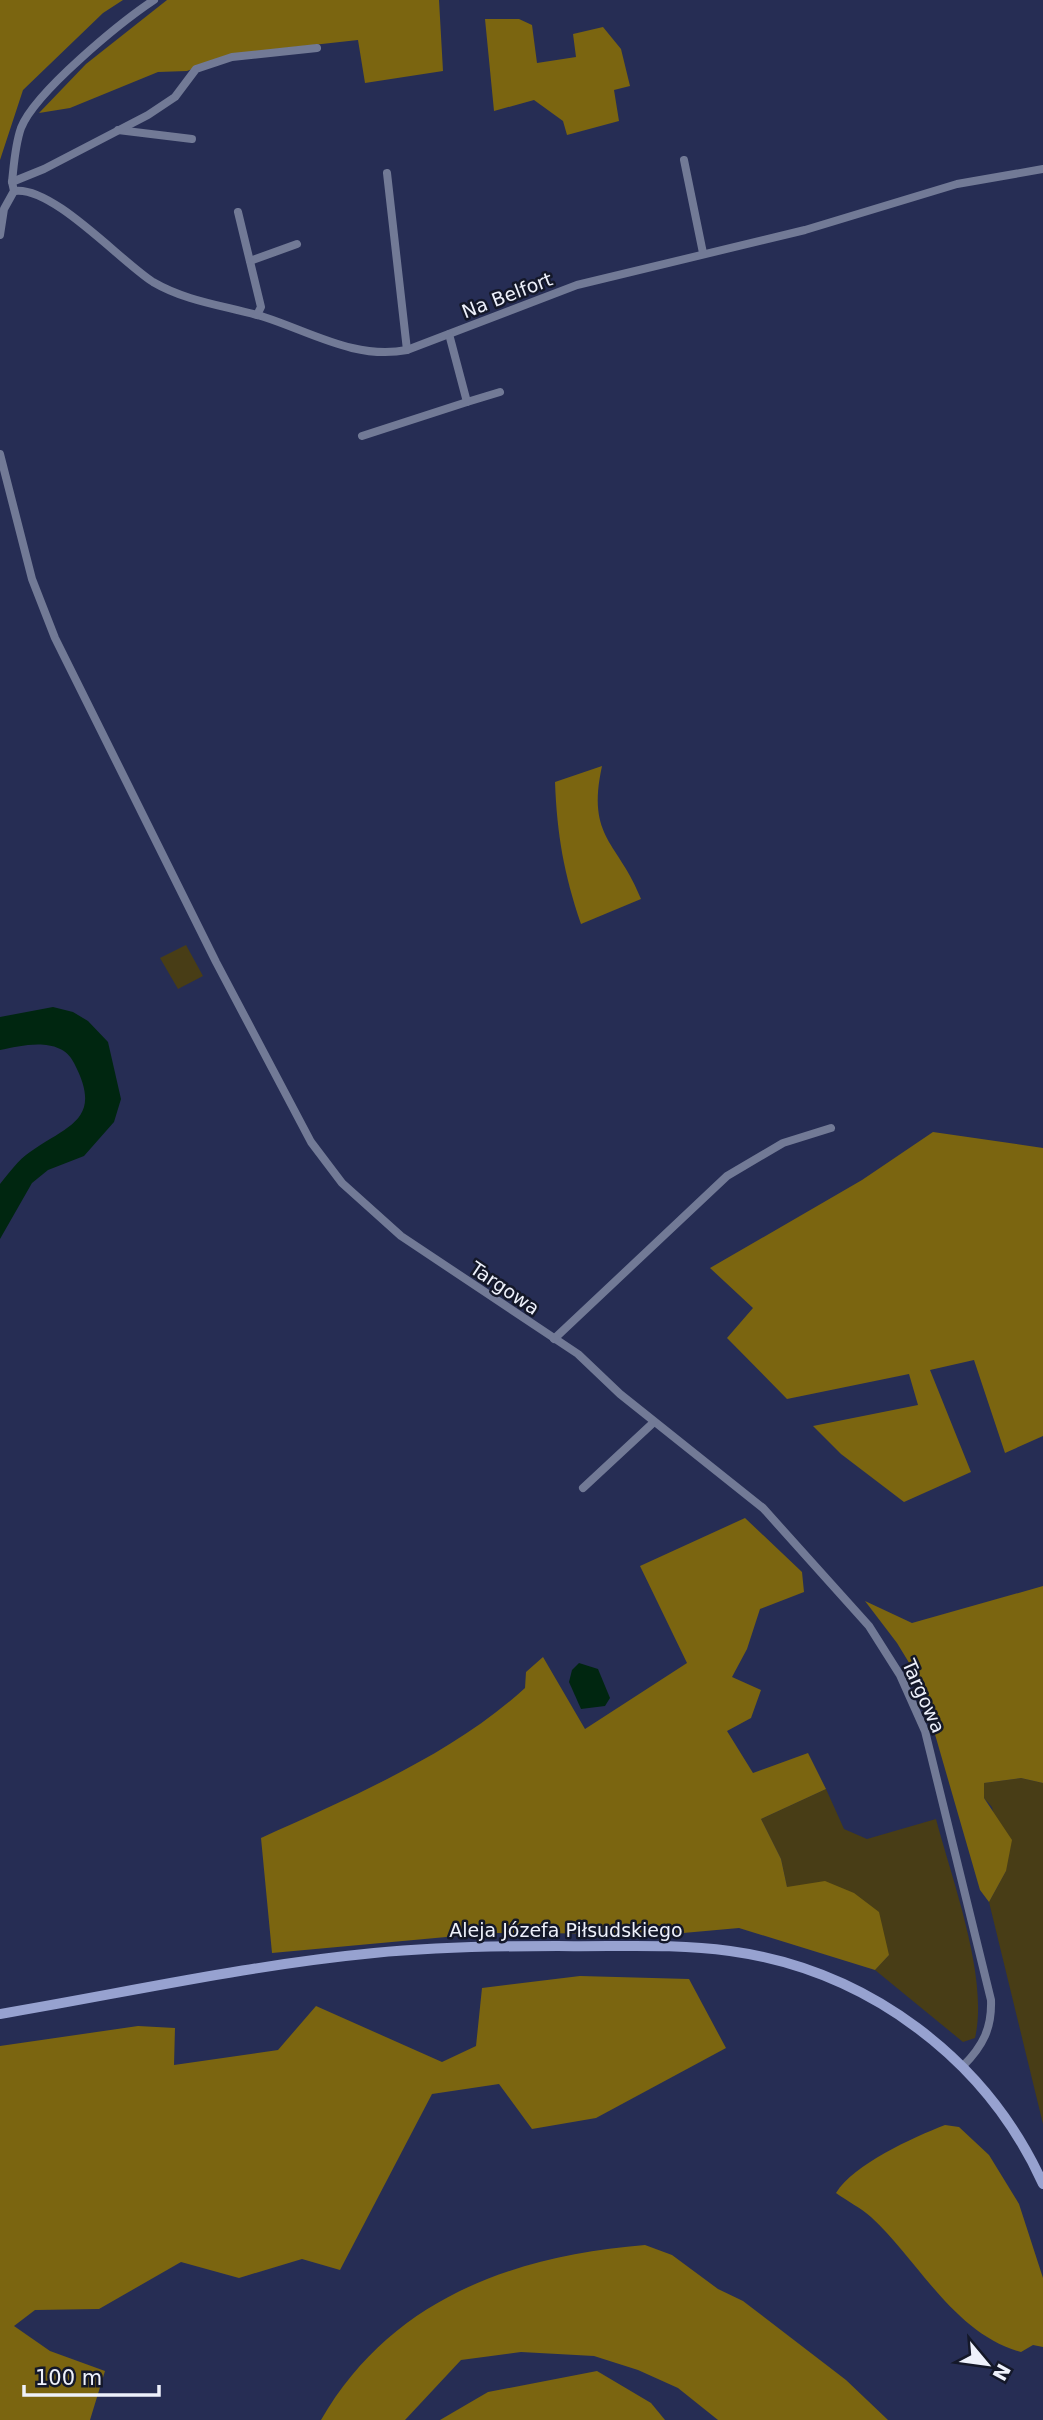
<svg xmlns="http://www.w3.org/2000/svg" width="1043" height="2420" viewBox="0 0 1043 2420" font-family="'DejaVu Sans',sans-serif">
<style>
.green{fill:#483d16}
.forest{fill:#7b6510}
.water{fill:#002610}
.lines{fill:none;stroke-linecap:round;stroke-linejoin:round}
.street{stroke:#727a96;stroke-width:8}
.secondary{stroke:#97a2d0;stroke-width:10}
.labels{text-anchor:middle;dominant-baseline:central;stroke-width:5;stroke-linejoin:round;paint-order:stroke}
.street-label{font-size:19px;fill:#eef1fb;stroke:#141829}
</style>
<rect width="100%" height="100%" fill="#262d54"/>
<g class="green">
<polygon points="186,945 203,976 178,989 160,958"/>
<polygon points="1021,1778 1043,1783 1043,2124 989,1902 1006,1871 992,1807 984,1798 984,1783"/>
<path d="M826 1789 844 1829 867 1839 936 1819C952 1880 989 1978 975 2038L963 2042 875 1970 889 1955 787 1887 781 1859 761 1819Z"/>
</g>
<g class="forest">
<polygon points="0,0 123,0 103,13 23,90 0,160"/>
<polygon points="167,0 439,0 443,71 365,83 358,40 231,54 187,71 158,72 70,108 39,113 86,64"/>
<polygon points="485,19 519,19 532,25 537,63 576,57 573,34 603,27 621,49 630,86 614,90 619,121 567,135 563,121 534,100 494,111"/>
<path d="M602 766C586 839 619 842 641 899L581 924C564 874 557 835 555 782Z"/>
<polygon points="933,1132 1043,1148 1043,1436 1005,1453 974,1360 930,1370 971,1472 904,1502 841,1454 813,1426 918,1405 909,1374 787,1399 727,1338 753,1308 710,1268 862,1180"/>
<path d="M745 1518 802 1572 804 1592 760 1609 747 1649 732 1677 761 1690 751 1718 727 1731 753 1773 808 1753 826 1789 761 1819 781 1859 787 1887 825 1881 854 1893 879 1912 889 1955 875 1970 739 1928 672 1934 490 1933 272 1953 261 1838C351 1797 452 1755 525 1688L526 1672 543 1657 585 1729 687 1663 640 1566Z"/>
<polygon points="1043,1586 1043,1783 1021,1778 984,1783 984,1798 1012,1840 1006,1871 989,1902 980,1890 919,1679 897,1643 865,1601 912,1623"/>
<polygon points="580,1976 689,1979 726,2048 596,2118 532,2129 499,2084 432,2094 340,2270 302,2259 239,2278 181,2262 99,2309 35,2310 14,2326 50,2351 105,2371 90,2420 0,2420 0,2046 138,2026 175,2028 174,2065 278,2050 316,2006 442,2062 476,2046 482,1988"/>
<path d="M945 2125 959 2127 989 2155 1019 2204 1043 2278V2347L1033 2345 1021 2352C954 2334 918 2260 871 2217 861 2208 847 2201 836 2193 854 2164 912 2138 945 2125Z"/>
<path d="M645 2245 672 2255 718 2289 743 2301 846 2380 888 2420H718L678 2388 638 2370 594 2356 521 2352 461 2360 405 2420H321C391 2299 512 2256 645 2245Z"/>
<polygon points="597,2371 651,2403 665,2420 440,2420 488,2392"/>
</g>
<g class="water">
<path d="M53 1007 73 1012 88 1021 108 1042 121 1099 114 1122 84 1156 48 1170 32 1183 0 1239V1184C9 1173 18 1160 30 1152 68 1125 104 1120 74 1063 61 1036 23 1045 0 1050V1017Z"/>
<polygon points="579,1663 598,1669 610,1698 605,1706 581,1709 569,1682 572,1670"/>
</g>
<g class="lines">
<g class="street">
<polyline points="118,130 192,139"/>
<polyline points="684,160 703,253"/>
<polyline points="387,173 407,350"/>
<polyline points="12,182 44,169 148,115 175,97 196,69 232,57 317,48"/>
<path d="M14 191C52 185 120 261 153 282 187 302 227 306 264 317 311 332 356 360 407 350L577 285 805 230 957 184 1043 169"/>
<polyline points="238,212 261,307 257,315"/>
<path d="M0 235 4 209 14 191 12 182C14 164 15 145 21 128 35 92 121 22 154 0"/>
<polyline points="250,261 297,244"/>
<polyline points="467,402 500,392"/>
<polyline points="362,436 467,402 449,334"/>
<path d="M0 454 32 579 55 638 216 962 311 1142 342 1183 401 1236 578 1354 620 1394 763 1508 869 1626 900 1675 925 1731 991 2000C992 2028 983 2046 963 2066"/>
<polyline points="554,1339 727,1176 783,1143 831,1128"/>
<polyline points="583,1488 654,1422"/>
</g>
<path class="secondary" d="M0 2014C124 1993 249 1965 374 1953 435 1947 496 1946 558 1946 615 1947 673 1943 730 1951 867 1970 986 2058 1043 2184"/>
</g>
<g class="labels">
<g class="street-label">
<text transform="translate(507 295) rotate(-21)">Na Belfort</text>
<text transform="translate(505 1288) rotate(34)">Targowa</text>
<text transform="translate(924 1696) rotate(66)">Targowa</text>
<text x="566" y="1930">Aleja Józefa Piłsudskiego</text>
</g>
</g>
<g transform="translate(987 2364) rotate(119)" stroke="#141829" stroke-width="5" paint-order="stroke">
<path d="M0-5L12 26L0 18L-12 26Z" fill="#eef1fb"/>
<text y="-10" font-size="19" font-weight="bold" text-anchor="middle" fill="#eef1fb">N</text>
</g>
<path d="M24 2385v10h135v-10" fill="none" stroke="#eef1fb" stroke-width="3.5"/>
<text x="35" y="2385" font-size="21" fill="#eef1fb" stroke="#141829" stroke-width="5" paint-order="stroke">100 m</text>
</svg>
